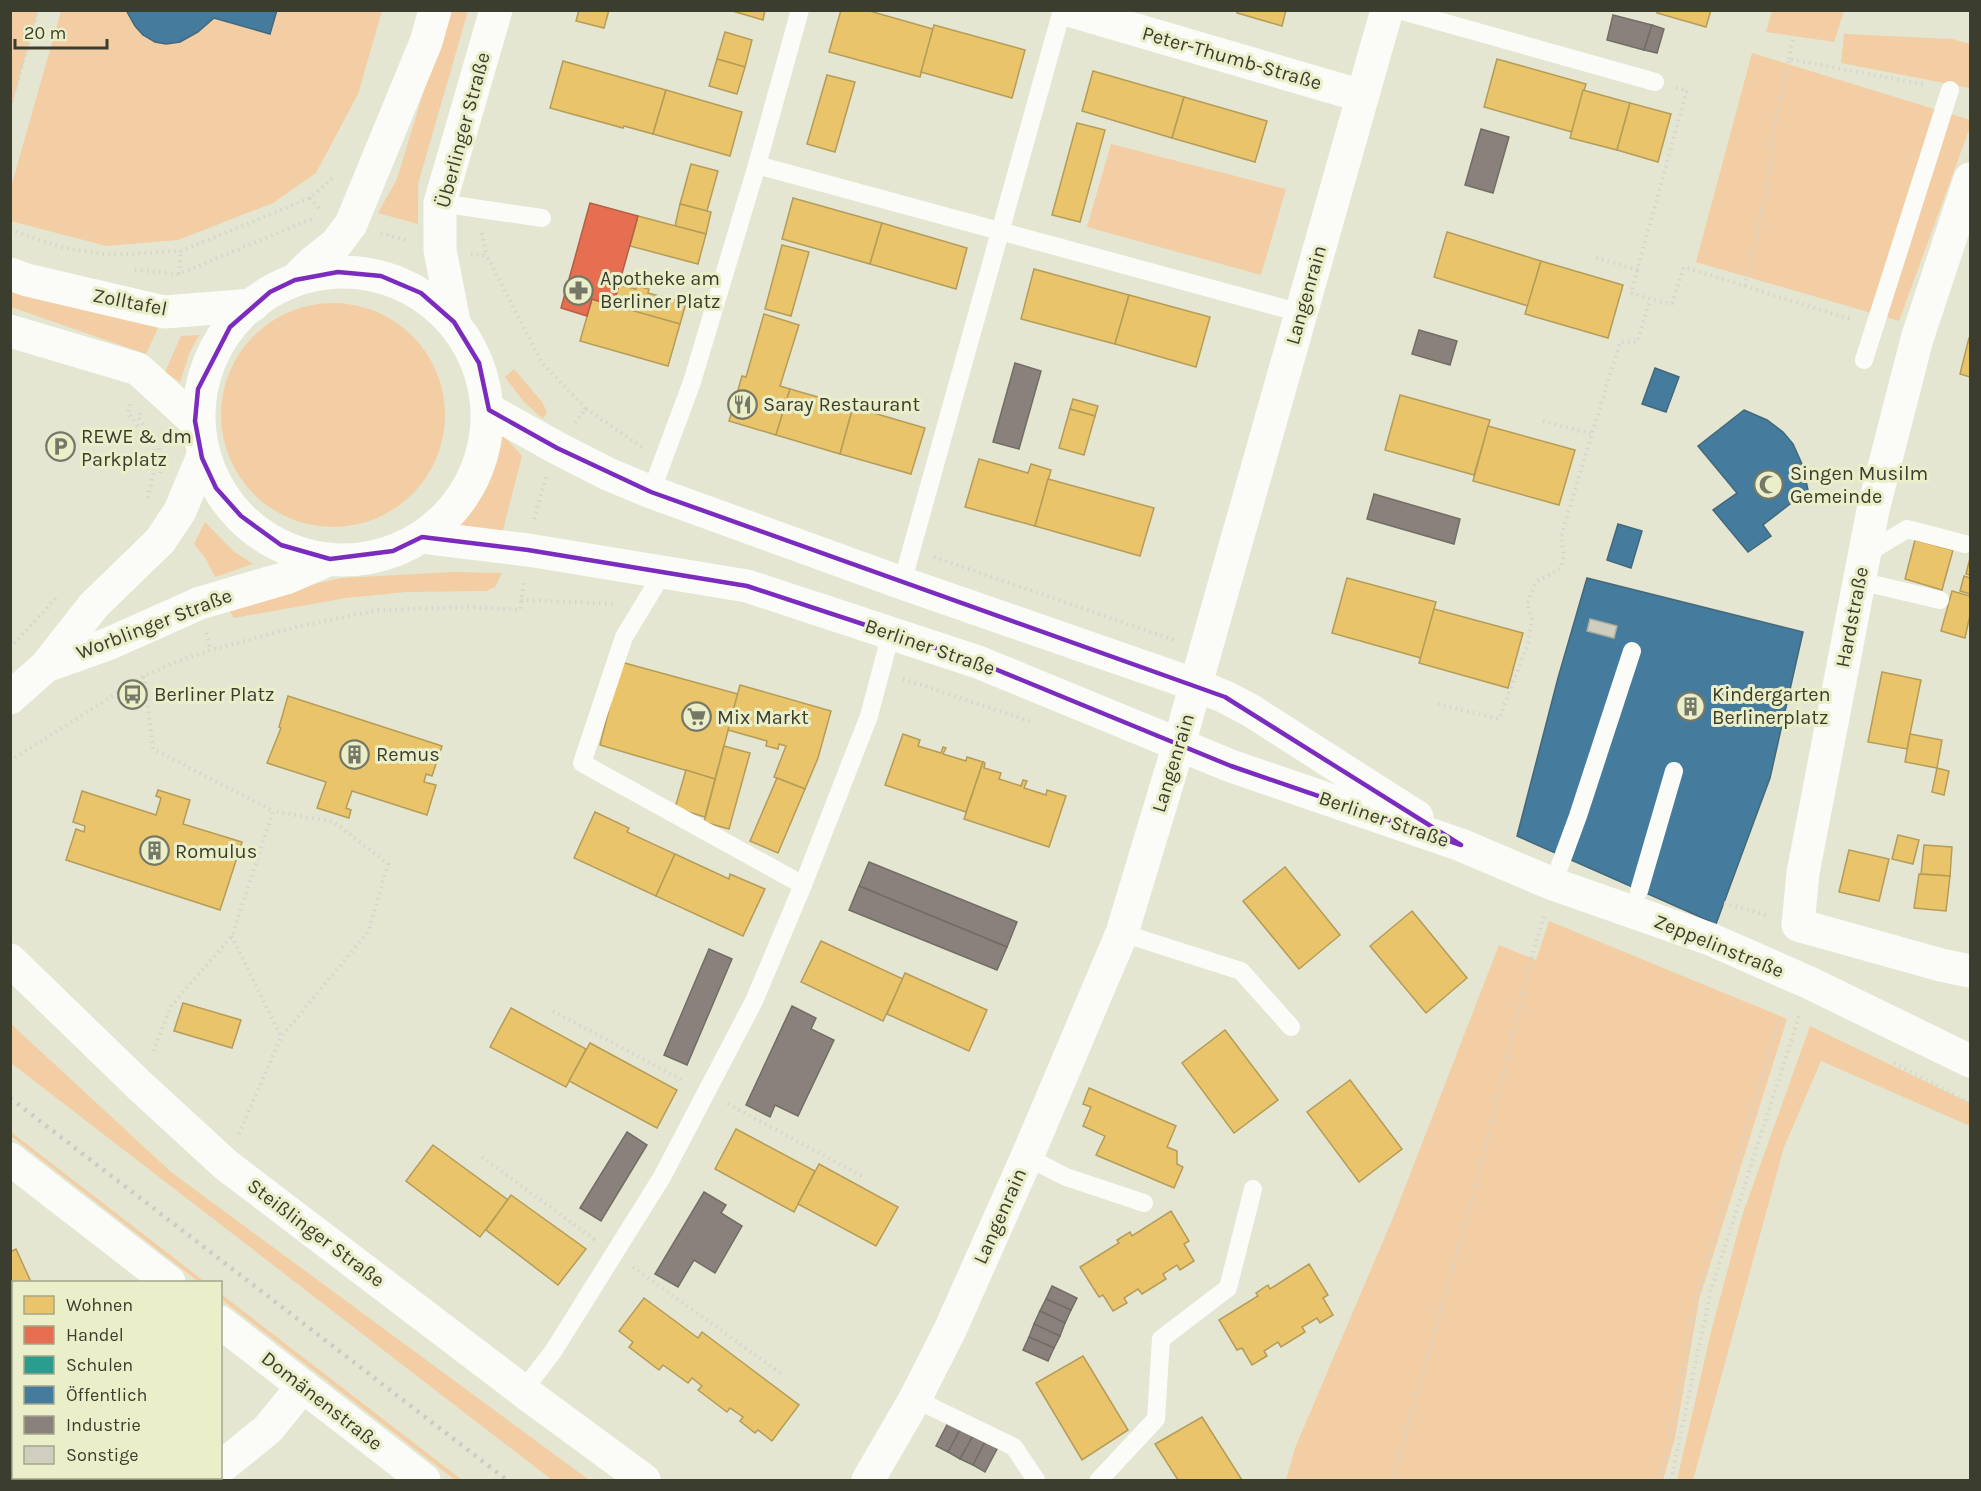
<svg xmlns="http://www.w3.org/2000/svg" width="1981" height="1491" viewBox="0 0 1981 1491" font-family="Karla,sans-serif">
<style>
.green{fill:#f3cda4}
.homes{fill:#e9c46a;stroke:#b59c58;stroke-width:1.5}
.shops{fill:#e76f51;stroke:#b36046;stroke-width:1.5}
.schools{fill:#2a9d8f;stroke:#2f8072;stroke-width:1.5}
.public{fill:#457b9d;stroke:#42687c;stroke-width:1.5}
.industry{fill:#8a817c;stroke:#726d65;stroke-width:1.5}
.building{fill:#d0cebf;stroke:#b0ae9e;stroke-width:1.5}
.lines{fill:none;stroke-linecap:round;stroke-linejoin:round}
.path{stroke:#d5d5cf;stroke-width:4;stroke-dasharray:1.5 4.5;stroke-linecap:butt}
.lane{stroke:#fbfbf8;stroke-width:18}
.street{stroke:#fbfbf8;stroke-width:33}
.secondary{stroke:#fbfbf8;stroke-width:33}
.rail{stroke:#cbccc6;stroke-width:4.5;stroke-dasharray:3 6;stroke-linecap:butt}
.marked{fill:none;stroke:#7b2cbf;stroke-width:4.5;stroke-linejoin:round}
.labels{text-anchor:middle;dominant-baseline:central;stroke-width:6;stroke-linejoin:round;paint-order:stroke}
.street-label{font-size:20px;fill:#3b3d2e;stroke:#eaeec9}
.poi-label{font-size:20px;fill:#3b3d2e;stroke:#eaeec9;text-anchor:start}
</style>
<rect width="100%" height="100%" fill="#e4e6d1"/>
<g class="green">
<polygon points="11,10 38,11 11,108 10,11"/>
<path d="M61 11H126C155 61 175 45 214 18L270 34 277 11H382L358 94 316 173 273 203 178 240 106 246 11 221V187Z"/>
<polygon points="448,11 468,11 418,184 418,224 378,213 397,179"/>
<polygon points="1772,11 1772,10 1844,11 1834,42 1766,32"/>
<polygon points="1844,34 1953,39 1970,44 1970,88 1841,63"/>
<polygon points="1752,53 1970,120 1970,127 1899,321 1696,262"/>
<polygon points="1111,144 1286,189 1261,275 1087,227"/>
<polygon points="11,289 49,302 158,328 146,354 11,307"/>
<circle cx="333" cy="415" r="112"/>
<polygon points="199,335 189,354 180,382 165,372 181,336"/>
<polygon points="514,369 542,402 547,412 543,419 524,402 505,377"/>
<polygon points="502,434 522,456 502,534 454,530 487,486"/>
<polygon points="205,522 233,551 253,564 215,577 206,559 194,544"/>
<polygon points="454,572 502,573 495,587 486,591 407,592 346,598 234,618 228,608 262,596 341,578"/>
<polygon points="1549,921 1787,1019 1699,1300 1675,1438 1663,1480 1286,1480 1295,1448 1395,1213 1499,945 1536,960"/>
<polygon points="10,1023 171,1172 589,1480 552,1480 11,1063"/>
<polygon points="1810,1026 1970,1103 1970,1126 1821,1061 1784,1147 1693,1480 1677,1480 1711,1332 1742,1216"/>
<polygon points="11,1132 205,1282 199,1282 11,1136"/>
<polygon points="221,1294 462,1480 455,1480 221,1299"/>
</g>
<g class="homes">
<polygon points="579,10 609,10 604,28 576,21"/>
<polygon points="729,10 765,10 763,20"/>
<polygon points="841,10 866,10 933,29 920,77 829,52"/>
<polygon points="1238,10 1286,10 1282,26 1237,13"/>
<polygon points="1657,10 1711,10 1706,27 1657,13"/>
<polygon points="934,25 1025,50 1012,98 921,72"/>
<polygon points="725,32 752,40 745,67 717,59"/>
<polygon points="717,59 745,67 737,94 709,86"/>
<polygon points="1497,59 1586,84 1572,132 1484,107"/>
<polygon points="563,61 666,90 653,134 624,126 623,128 550,108"/>
<polygon points="1093,71 1184,97 1172,138 1082,111"/>
<polygon points="827,75 855,82 835,152 807,144"/>
<polygon points="666,90 742,112 730,156 653,134"/>
<polygon points="1583,90 1630,103 1617,150 1570,138"/>
<polygon points="1184,97 1267,121 1255,162 1172,138"/>
<polygon points="1630,103 1671,114 1658,162 1617,150"/>
<polygon points="1077,123 1105,130 1080,222 1052,215"/>
<polygon points="691,164 718,171 707,211 680,204"/>
<polygon points="793,198 882,223 870,264 782,239"/>
<polygon points="680,204 711,212 706,234 675,226"/>
<polygon points="638,216 706,234 698,264 630,246"/>
<polygon points="882,223 967,248 956,289 870,264"/>
<polygon points="1447,232 1541,261 1528,306 1434,277"/>
<polygon points="782,245 809,252 791,316 765,309"/>
<polygon points="1541,261 1623,285 1608,338 1525,314"/>
<polygon points="1034,269 1129,295 1115,344 1021,319"/>
<polygon points="619,285 636,289 637,286 649,289 648,293 686,303 680,324 613,306"/>
<polygon points="1129,295 1210,317 1196,367 1115,344"/>
<polygon points="592,299 680,324 668,366 580,341"/>
<polygon points="764,314 799,325 780,386 790,389 776,435 729,421 742,376 746,377"/>
<polygon points="1969,338 1970,338 1970,377 1960,374"/>
<polygon points="790,389 853,407 840,454 776,435"/>
<polygon points="1400,395 1490,420 1474,475 1385,450"/>
<polygon points="1073,399 1098,406 1095,416 1070,409"/>
<polygon points="853,407 925,428 911,474 840,454"/>
<polygon points="1070,409 1095,416 1084,455 1059,448"/>
<polygon points="1488,426 1575,450 1559,505 1473,481"/>
<polygon points="979,459 1028,473 1031,464 1051,470 1035,526 965,507"/>
<polygon points="1048,479 1154,508 1140,556 1035,526"/>
<polygon points="1915,540 1953,550 1942,590 1905,579"/>
<polygon points="1970,558 1970,575 1966,574"/>
<polygon points="1964,576 1970,578 1970,594 1960,591"/>
<polygon points="1347,578 1436,602 1421,658 1332,633"/>
<polygon points="1952,591 1970,596 1970,615 1965,638 1941,631"/>
<polygon points="1434,609 1523,633 1508,688 1419,663"/>
<polygon points="621,662 738,694 715,779 600,745"/>
<polygon points="1882,672 1921,680 1907,749 1868,742"/>
<polygon points="740,685 831,711 818,758 805,789 774,777 786,746 779,744 778,749 766,746 767,741 728,730"/>
<polygon points="288,696 442,746 432,776 426,774 424,782 436,785 427,815 352,791 346,808 351,810 349,818 317,808 326,782 267,763 281,728 279,727"/>
<polygon points="903,734 920,740 918,746 941,753 943,747 946,748 943,754 966,761 967,757 983,762 966,812 885,785"/>
<polygon points="1910,734 1942,740 1937,768 1905,762"/>
<polygon points="724,746 750,753 729,829 704,822"/>
<polygon points="983,762 985,763 984,768 1001,773 999,779 1021,786 1023,780 1027,781 1024,788 1046,795 1047,790 1066,796 1049,847 964,819"/>
<polygon points="1937,768 1949,771 1944,795 1932,792"/>
<polygon points="686,770 715,779 705,817 675,808"/>
<polygon points="777,778 805,789 778,853 750,841"/>
<polygon points="158,790 190,800 183,824 242,842 220,910 66,860 76,829 84,832 85,826 73,822 82,791 156,815 161,798 156,796"/>
<polygon points="595,812 629,828 627,832 675,854 656,896 574,858"/>
<polygon points="1898,835 1919,840 1913,864 1892,859"/>
<polygon points="1924,845 1952,847 1950,876 1921,874"/>
<polygon points="1849,850 1889,859 1879,901 1839,892"/>
<polygon points="675,854 729,879 730,874 765,889 743,936 656,896"/>
<polygon points="1285,867 1340,935 1299,969 1243,901"/>
<polygon points="1919,874 1950,876 1946,911 1914,908"/>
<polygon points="1412,911 1467,978 1426,1013 1370,946"/>
<polygon points="821,941 903,979 883,1021 801,982"/>
<polygon points="905,973 987,1010 969,1051 887,1014"/>
<polygon points="183,1003 241,1020 232,1048 174,1031"/>
<polygon points="511,1008 586,1049 566,1087 490,1047"/>
<polygon points="1225,1030 1278,1100 1234,1133 1182,1063"/>
<polygon points="590,1043 677,1090 657,1128 569,1081"/>
<polygon points="1350,1080 1402,1149 1359,1182 1307,1112"/>
<polygon points="1089,1088 1176,1126 1167,1147 1177,1151 1177,1164 1183,1167 1174,1188 1096,1155 1105,1136 1083,1126 1091,1107 1083,1104"/>
<polygon points="736,1129 815,1171 794,1212 715,1169"/>
<polygon points="433,1145 508,1200 480,1237 406,1181"/>
<polygon points="819,1164 898,1207 876,1246 798,1204"/>
<polygon points="511,1195 586,1249 558,1285 486,1230"/>
<polygon points="1171,1211 1189,1241 1184,1244 1194,1261 1180,1270 1177,1265 1163,1274 1166,1279 1142,1294 1138,1289 1124,1298 1127,1303 1113,1311 1103,1295 1099,1297 1080,1267 1119,1243 1117,1240 1130,1232 1132,1236"/>
<polygon points="16,1249 31,1282 14,1282 14,1300 10,1294 10,1252"/>
<polygon points="1309,1264 1328,1295 1323,1298 1333,1315 1320,1323 1317,1318 1302,1327 1305,1332 1281,1347 1278,1342 1264,1351 1267,1356 1252,1365 1242,1348 1237,1350 1219,1320 1258,1296 1256,1293 1268,1285 1270,1289"/>
<polygon points="644,1298 698,1338 702,1332 799,1405 772,1441 758,1430 755,1433 740,1421 743,1417 730,1408 727,1412 698,1390 702,1386 692,1378 688,1383 663,1365 659,1370 629,1347 633,1342 619,1331"/>
<polygon points="1083,1356 1128,1430 1082,1460 1036,1383"/>
<polygon points="1202,1417 1242,1480 1178,1480 1155,1444"/>
<polygon points="14,1420 14,1450 10,1444 10,1421"/>
<polygon points="10,1444 14,1450 14,1465 10,1467"/>
<polygon points="131,1478 175,1478 169,1480 132,1480"/>
</g>
<polygon class="shops" points="590,203 638,216 613,306 592,299 587,316 561,308"/>
<polygon class="schools" points="1672,641 1740,660 1710,771 1641,752"/>
<g class="public">
<polygon points="126,10 277,10 270,34 214,18 198,32 180,42 166,44 155,42 143,35 135,26"/>
<polygon points="1655,368 1679,377 1666,412 1642,404"/>
<polygon points="1744,410 1767,420 1783,432 1793,444 1802,464 1808,490 1763,525 1771,536 1748,552 1713,510 1737,493 1698,446"/>
<polygon points="1618,524 1642,531 1631,568 1607,560"/>
<polygon points="1587,578 1803,632 1770,778 1716,924 1517,836 1558,678"/>
</g>
<g class="industry">
<polygon points="1613,15 1652,25 1644,50 1607,40"/>
<polygon points="1652,25 1664,29 1657,53 1644,50"/>
<polygon points="1481,129 1509,137 1493,193 1465,185"/>
<polygon points="1419,330 1457,341 1450,365 1412,354"/>
<polygon points="1015,363 1041,371 1019,449 993,442"/>
<polygon points="1374,494 1460,519 1454,544 1367,519"/>
<polygon points="869,862 1017,922 1007,947 859,886"/>
<polygon points="859,886 1007,947 997,970 849,910"/>
<polygon points="709,949 732,959 687,1065 664,1055"/>
<polygon points="792,1006 816,1018 811,1029 834,1040 798,1116 775,1105 770,1117 746,1105"/>
<polygon points="627,1132 647,1145 601,1221 580,1208"/>
<polygon points="704,1192 726,1205 721,1213 742,1226 715,1273 694,1260 678,1287 655,1274"/>
<polygon points="1052,1286 1077,1298 1071,1310 1046,1299"/>
<polygon points="1046,1299 1071,1310 1065,1323 1040,1311"/>
<polygon points="1040,1311 1065,1323 1060,1336 1034,1324"/>
<polygon points="1034,1324 1060,1336 1054,1348 1029,1337"/>
<polygon points="1029,1337 1054,1348 1048,1361 1023,1350"/>
<polygon points="949,1421 961,1428 948,1452 936,1446"/>
<polygon points="961,1428 974,1434 960,1459 948,1452"/>
<polygon points="974,1434 986,1440 973,1465 960,1459"/>
<polygon points="986,1440 998,1447 985,1472 973,1465"/>
</g>
<polygon class="building" points="1590,619 1617,626 1614,638 1587,631"/>
<g class="lines">
<g class="path">
<polyline points="1789,59 1794,35"/>
<polyline points="1676,88 1687,90 1631,293 1664,303 1672,303 1684,267 1853,320"/>
<polyline points="10,108 38,10"/>
<polyline points="310,198 321,211"/>
<polyline points="10,230 64,248 111,255 181,251 310,198 334,177"/>
<polyline points="381,233 408,241"/>
<polyline points="482,233 487,256"/>
<polyline points="471,254 487,256 542,363 586,409 575,423"/>
<polyline points="1596,258 1638,270"/>
<polyline points="135,270 179,274 314,218"/>
<polyline points="179,274 181,251"/>
<polyline points="1745,286 1769,182 1773,131 1789,59 1926,85"/>
<polyline points="130,404 128,413 154,448 154,471 147,501"/>
<polyline points="586,409 642,447"/>
<polyline points="140,413 138,417 159,448 160,473"/>
<polyline points="1543,421 1592,434"/>
<polyline points="534,519 546,477"/>
<polyline points="934,557 1177,641"/>
<polyline points="521,600 616,604"/>
<polyline points="206,633 211,650"/>
<polyline points="10,648 57,597"/>
<polyline points="144,676 153,749 273,811 232,936 171,1006 152,1054"/>
<polyline points="903,679 1032,722"/>
<polyline points="1438,704 1499,719 1528,643 1532,618 1527,604 1536,582 1561,568 1564,557 1561,536 1620,342 1637,342 1650,300"/>
<polyline points="10,761 144,676 176,662 211,650 296,627 378,610 471,607 520,610 524,579"/>
<polyline points="1724,903 1769,916"/>
<polyline points="232,936 281,1037"/>
<polyline points="553,1011 684,1081"/>
<polyline points="1894,1063 1970,1103"/>
<polyline points="728,1104 862,1176"/>
<polyline points="239,1134 281,1037 368,932 388,864 334,822 273,811"/>
<polyline points="482,1157 595,1240"/>
<polyline points="633,1267 783,1375"/>
<polyline points="1393,1480 1475,1189 1533,953 1545,913"/>
<polyline points="1658,1480 1667,1455 1696,1298 1780,1018"/>
<polyline points="1671,1480 1711,1290 1800,1013"/>
</g>
<g class="lane">
<polyline points="1399,10 1655,82"/>
<polyline points="757,165 1301,313"/>
<polyline points="440,203 542,218"/>
<polyline points="1864,360 1950,90"/>
<polyline points="651,492 692,382 757,165 800,10"/>
<polyline points="1864,555 1907,529 1965,544"/>
<polyline points="664,571 624,637 582,763 803,885"/>
<polyline points="1859,581 1940,600"/>
<polyline points="902,583 1062,10"/>
<polyline points="1553,884 1578,816 1632,651"/>
<polyline points="1639,891 1674,771"/>
<polyline points="1122,933 1241,971 1291,1027"/>
<polyline points="1027,1157 1066,1177 1144,1203"/>
<polyline points="523,1391 554,1350 662,1177 754,1001 803,885 869,716 891,633"/>
<polyline points="915,1399 1014,1447 1036,1480"/>
<polyline points="1099,1480 1156,1419 1161,1339 1228,1288 1253,1189"/>
</g>
<g class="street">
<polyline points="1068,10 1362,96"/>
<polyline points="1970,179 1917,339 1873,510 1803,873 1798,925 1941,965 1970,971"/>
<polyline points="10,960 139,1085 226,1165 523,1391 644,1480"/>
<polyline points="10,1159 169,1282"/>
<polyline points="220,1322 424,1480"/>
<polyline points="220,1468 268,1429 303,1386"/>
<polyline points="868,1480 915,1399 950,1330 1027,1157 1122,933 1179,744 1387,10"/>
</g>
<g class="secondary">
<circle cx="343" cy="416" r="144"/>
<polyline points="10,274 27,280 164,312 253,305"/>
<polyline points="296,279 312,263 336,244 351,224 426,42 435,10"/>
<polyline points="454,322 440,250 440,203 496,10"/>
<polyline points="10,331 138,369 195,421"/>
<polyline points="489,410 557,448 608,474 651,492 902,583 1196,685 1225,697 1250,710 1417,817"/>
<polyline points="422,537 528,550 747,586 978,662 1231,766 1461,845 1553,884 1710,939 1812,984 1970,1061"/>
<polyline points="46,666 108,644 200,603 286,578 330,559"/>
<polyline points="10,698 46,666 94,605 160,541 180,511 202,458"/>
</g>
<polyline class="rail" points="10,1098 507,1480"/>
</g>
<path class="marked" d="M338 272 381 276 421 293 454 322 479 363 489 410 557 448 651 492 1225 697 1461 845 1231 766 978 662 747 586 528 550 422 537 393 551 330 559 281 545 241 516 216 488 202 458 195 421 198 389 230 327 270 292 295 280Z"/>
<defs>
<symbol id="pharmacy-ring" viewBox="-11 -11 22 22"><circle r="9.5" fill="#eaeec9" stroke="#767867" stroke-width="1.5"/><path d="M-2-6h4v4h4v4h-4v4h-4v-4h-4v-4h4Z" fill="#767867"/></symbol>
<symbol id="restaurant-ring" viewBox="-11 -11 22 22"><circle r="9.5" fill="#eaeec9" stroke="#767867" stroke-width="1.5"/><path d="M-5-6h1v4h1v-4h1v4h1v-4h1v5L-1.5 .5V6h-2V.5L-5-1ZM5-6V6H3V1.5H1.5Q1.5-4 5-6Z" fill="#767867"/></symbol>
<symbol id="parking-ring" viewBox="-11 -11 22 22"><circle r="9.5" fill="#eaeec9" stroke="#767867" stroke-width="1.5"/><path d="M-3.5-5.5H1a3.5 3.5 0 0 1 0 7H-1V5.5H-3.5ZM-1-3.4V-.6H.8a1.4 1.4 0 0 0 0-2.8Z" fill="#767867"/></symbol>
<symbol id="mosque-ring" viewBox="-11 -11 22 22"><circle r="9.5" fill="#eaeec9" stroke="#767867" stroke-width="1.5"/><path d="M3.5-4.9A6 6 0 1 0 3.5 4.9A5 5 0 1 1 3.5-4.9Z" fill="#767867"/></symbol>
<symbol id="bus-ring" viewBox="-11 -11 22 22"><circle r="9.5" fill="#eaeec9" stroke="#767867" stroke-width="1.5"/><path d="M-5-6H5V4H4V6H2V4H-2V6H-4V4H-5ZM-3.5-4V0h7V-4ZM-3.5 1.2v1.5H-2V1.2ZM2 1.2v1.5H3.5V1.2Z" fill="#767867"/></symbol>
<symbol id="building-ring" viewBox="-11 -11 22 22"><circle r="9.5" fill="#eaeec9" stroke="#767867" stroke-width="1.5"/><path d="M-4-6H4V6H1V3H-1V6H-4ZM-2.5-4.3h1.7v1.8h-1.7ZM.8-4.3h1.7v1.8H.8ZM-2.5-1h1.7V.8h-1.7ZM.8-1h1.7V.8H.8Z" fill="#767867"/></symbol>
<symbol id="supermarket-ring" viewBox="-11 -11 22 22"><circle r="9.5" fill="#eaeec9" stroke="#767867" stroke-width="1.5"/><path d="M-6-5.5h2.5l.6 2H6L4.5 2H-2.5L-4.4-4H-6ZM-1.5 3.2a1.3 1.3 0 1 0 .1 0ZM3 3.2a1.3 1.3 0 1 0 .1 0Z" fill="#767867"/></symbol>
</defs>
<g fill-rule="evenodd">
<use href="#pharmacy-ring" x="562" y="274" width="33" height="33"/>
<use href="#restaurant-ring" x="726" y="388" width="33" height="33"/>
<use href="#parking-ring" x="44" y="430" width="33" height="33"/>
<use href="#mosque-ring" x="1752" y="468" width="33" height="33"/>
<use href="#bus-ring" x="116" y="678" width="33" height="33"/>
<use href="#building-ring" x="1674" y="690" width="33" height="33"/>
<use href="#supermarket-ring" x="680" y="700" width="33" height="33"/>
<use href="#building-ring" x="338" y="738" width="33" height="33"/>
<use href="#building-ring" x="138" y="834" width="33" height="33"/>
</g>
<g class="labels">
<g class="street-label">
<text transform="translate(1232 58) rotate(16)">Peter-Thumb-Straße</text>
<text transform="translate(463 130) rotate(-75)">Überlinger Straße</text>
<text transform="translate(1306 295) rotate(-74)">Langenrain</text>
<text transform="translate(130 302) rotate(11)">Zolltafel</text>
<text transform="translate(1852 617) rotate(-79)">Hardstraße</text>
<text transform="translate(154 624) rotate(-21)">Worblinger Straße</text>
<text transform="translate(930 647) rotate(19)">Berliner Straße</text>
<text transform="translate(1173 763) rotate(-73)">Langenrain</text>
<text transform="translate(1384 819) rotate(19)">Berliner Straße</text>
<text transform="translate(1719 946) rotate(22)">Zeppelinstraße</text>
<text transform="translate(1000 1216) rotate(-66)">Langenrain</text>
<text transform="translate(316 1233) rotate(37)">Steißlinger Straße</text>
<text transform="translate(322 1401) rotate(38)">Domänenstraße</text>
</g>
<g class="poi-label">
<text x="600" y="278">Apotheke am<tspan x="600" dy="23">Berliner Platz</tspan></text>
<text x="763" y="404">Saray Restaurant</text>
<text x="81" y="436">REWE &amp; dm<tspan x="81" dy="23">Parkplatz</tspan></text>
<text x="1790" y="473">Singen Musilm<tspan x="1790" dy="23">Gemeinde</tspan></text>
<text x="154" y="694">Berliner Platz</text>
<text x="1712" y="694">Kindergarten<tspan x="1712" dy="23">Berlinerplatz</tspan></text>
<text x="717" y="717">Mix Markt</text>
<text x="376" y="754">Remus</text>
<text x="175" y="851">Romulus</text>
</g>
</g>
<rect width="1981" height="1491" fill="none" stroke="#3b3d2e" stroke-width="24"/>
<rect x="12" y="1281" width="210" height="198" fill="#eaeec9" stroke="#a4a78b" stroke-width="1.5"/>
<rect x="24" y="1296" width="30" height="18" fill="#e9c46a" stroke="#a4a78b" stroke-width="1.5"/>
<text x="66" y="1311" font-size="18" fill="#3b3d2e">Wohnen</text>
<rect x="24" y="1326" width="30" height="18" fill="#e76f51" stroke="#a4a78b" stroke-width="1.5"/>
<text x="66" y="1341" font-size="18" fill="#3b3d2e">Handel</text>
<rect x="24" y="1356" width="30" height="18" fill="#2a9d8f" stroke="#a4a78b" stroke-width="1.5"/>
<text x="66" y="1371" font-size="18" fill="#3b3d2e">Schulen</text>
<rect x="24" y="1386" width="30" height="18" fill="#457b9d" stroke="#a4a78b" stroke-width="1.5"/>
<text x="66" y="1401" font-size="18" fill="#3b3d2e">Öffentlich</text>
<rect x="24" y="1416" width="30" height="18" fill="#8a817c" stroke="#a4a78b" stroke-width="1.5"/>
<text x="66" y="1431" font-size="18" fill="#3b3d2e">Industrie</text>
<rect x="24" y="1446" width="30" height="18" fill="#d0cebf" stroke="#a4a78b" stroke-width="1.5"/>
<text x="66" y="1461" font-size="18" fill="#3b3d2e">Sonstige</text>
<path d="M15 39v9h92v-9" fill="none" stroke="#3b3d2e" stroke-width="3"/>
<text x="24" y="39" font-size="18" fill="#3b3d2e" stroke="#eaeec9" stroke-width="4.5" paint-order="stroke">20 m</text>
</svg>
